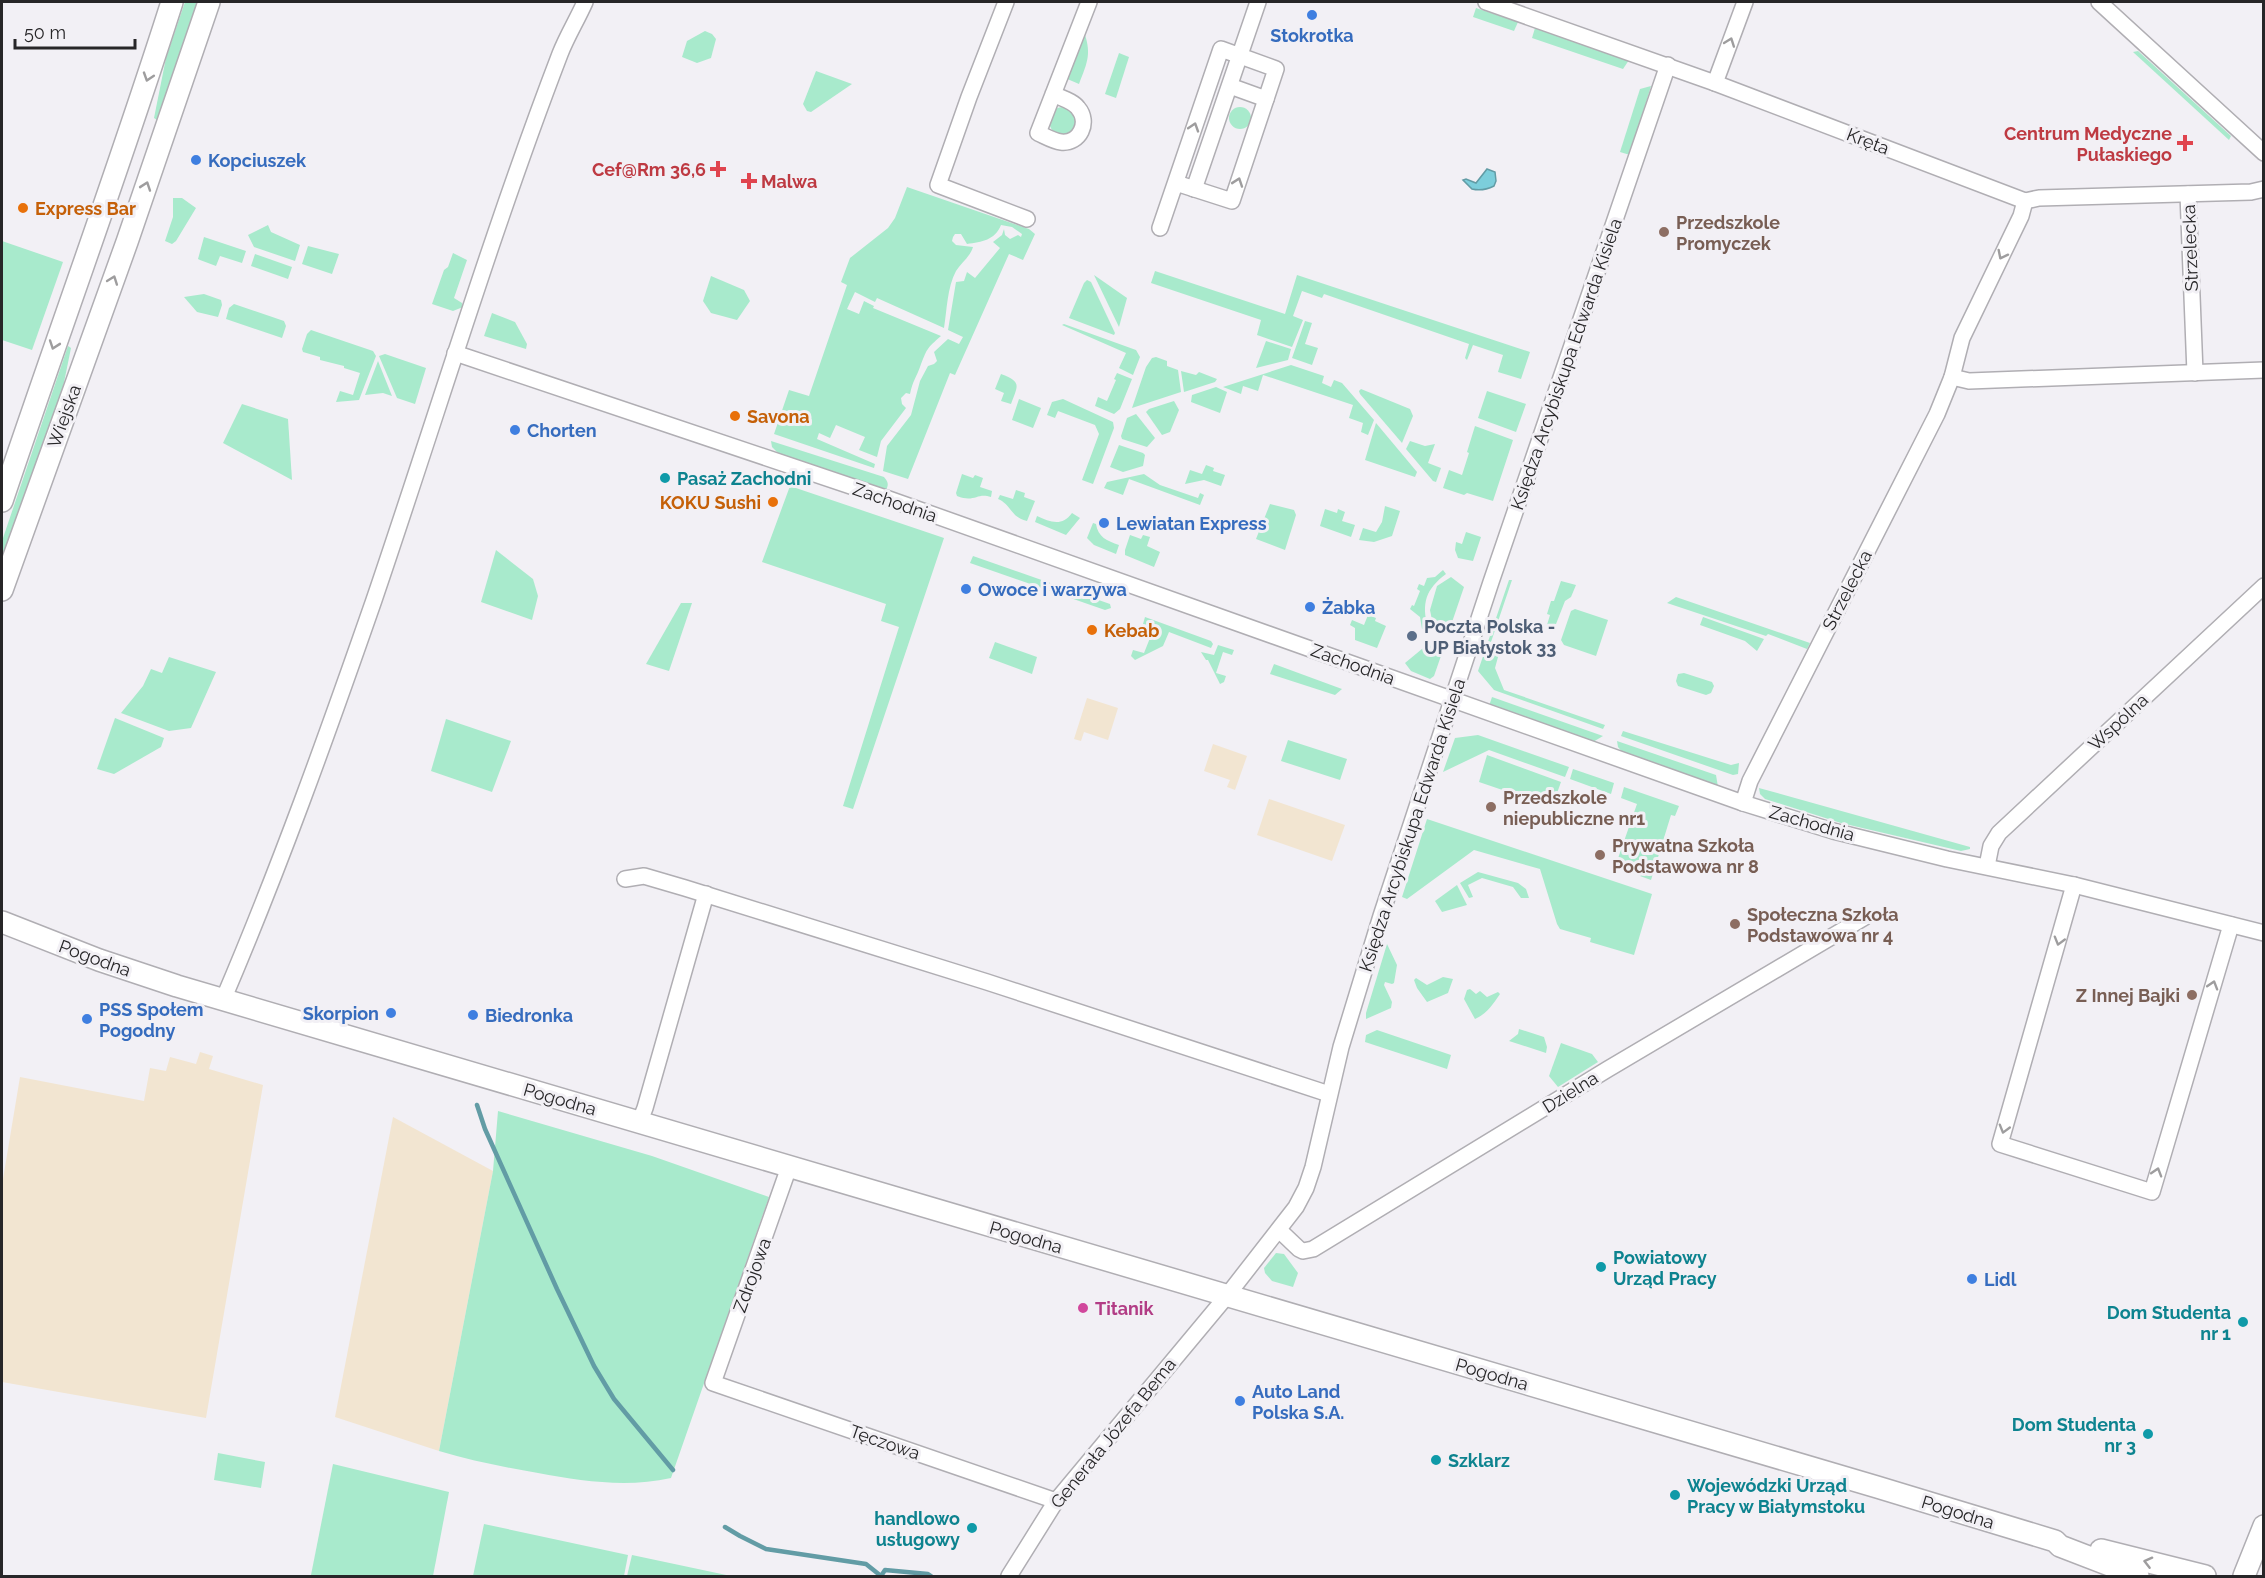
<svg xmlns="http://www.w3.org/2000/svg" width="2265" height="1578" viewBox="0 0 2265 1578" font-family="Raleway,sans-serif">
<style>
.industrial{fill:#f2e5d1}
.green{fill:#a8eacc}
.water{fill:#7ccedb;stroke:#629ca5;stroke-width:1.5}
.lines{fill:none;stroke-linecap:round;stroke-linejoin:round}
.stream{stroke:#629ca5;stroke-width:4.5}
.street-casing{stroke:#b0aeb3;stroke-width:18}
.secondary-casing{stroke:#b0aeb3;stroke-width:24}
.street{stroke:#fff;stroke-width:15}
.secondary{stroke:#fff;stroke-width:21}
.oneway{stroke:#9e9d9e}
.shop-dot{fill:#3f7fe0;stroke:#f2f0f5;stroke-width:2}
.health-dot{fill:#e0444e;stroke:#f2f0f5;stroke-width:2}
.food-dot{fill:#e8710a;stroke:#f2f0f5;stroke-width:2}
.education-dot{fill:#8d6e63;stroke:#f2f0f5;stroke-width:2}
.culture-dot{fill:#0f9aa8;stroke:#f2f0f5;stroke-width:2}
.service-dot{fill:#5c6f8a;stroke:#f2f0f5;stroke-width:2}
.hotel-dot{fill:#d1479c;stroke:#f2f0f5;stroke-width:2}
.labels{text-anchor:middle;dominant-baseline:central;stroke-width:6;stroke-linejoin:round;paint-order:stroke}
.shop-label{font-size:18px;font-weight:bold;fill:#366cbe;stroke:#f2f0f5;text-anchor:start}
.health-label{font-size:18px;font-weight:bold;fill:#be3a42;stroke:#f2f0f5;text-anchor:end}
.street-label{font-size:18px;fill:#272628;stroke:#f2f0f5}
.food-label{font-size:18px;font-weight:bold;fill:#c56008;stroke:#f2f0f5;text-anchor:start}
.education-label{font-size:18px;font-weight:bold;fill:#785e54;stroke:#f2f0f5;text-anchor:start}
.culture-label{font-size:18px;font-weight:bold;fill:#0d838f;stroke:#f2f0f5;text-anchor:start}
.service-label{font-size:18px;font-weight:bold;fill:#4e5e75;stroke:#f2f0f5;text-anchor:start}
.hotel-label{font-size:18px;font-weight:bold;fill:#b23c85;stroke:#f2f0f5;text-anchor:start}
</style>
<rect width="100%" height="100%" fill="#f2f0f5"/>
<g class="industrial">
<polygon points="1087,698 1118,708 1108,740 1084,732 1081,741 1074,739"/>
<polygon points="1213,744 1247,756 1235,790 1227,787 1230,780 1204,771"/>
<polygon points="1269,799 1345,825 1332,861 1257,835"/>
<polygon points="200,1052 213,1056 209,1069 263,1085 206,1418 2,1382 2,1185 20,1077 144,1101 150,1068 166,1071 170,1057 196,1064"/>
<polygon points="393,1117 493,1171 439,1451 335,1417"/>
</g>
<g class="green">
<polygon points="185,2 198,2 157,120 154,118 166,58"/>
<polygon points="1476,8 1518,22 1514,31 1473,17"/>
<polygon points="1535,28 1629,60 1623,69 1532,38"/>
<path d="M1083 29C1092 53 1088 61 1079 84L1065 78Z"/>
<polygon points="705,31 712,34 716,39 711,58 697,63 682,57 687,41"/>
<polygon points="2138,51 2231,136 2229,140 2133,52"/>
<polygon points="1119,53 1129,57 1116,98 1105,94"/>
<polygon points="816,71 852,84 811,112 807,111 803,104"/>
<polygon points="1651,86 1630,155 1620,152 1640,89"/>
<circle cx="1240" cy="118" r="11"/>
<circle cx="1063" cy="121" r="14"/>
<path d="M907 187 1029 229 1035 234 1023 260 1009 254 955 375 950 373 908 479 883 471 887 446 911 415 920 381 928 366 934 364 937 361 934 352 948 339 959 344 963 337 948 330 956 282 964 281 967 272 975 278 1000 248 993 242 1002 235 1004 229 1005 235 1010 239 1018 235 1021 237 1022 234 1012 227 1001 225C995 240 982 242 967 244L961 234H955L953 237 952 241 956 245 973 247C970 257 961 263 956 271 947 288 947 310 944 328L877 298 875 302 855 292 847 309 859 314 864 301 874 306 873 308 941 336C926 349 927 349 920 367 916 378 913 380 910 394L906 393 901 398 902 404 906 408 881 441 877 457 859 450 865 437 836 425 830 438 819 433 817 439 875 464 874 468 774 434 789 390 809 396 847 285 841 282 850 258 888 228 895 218Z"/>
<polygon points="173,198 182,198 196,208 176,241 172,244 165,241 173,217"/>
<polygon points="268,225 271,232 300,245 295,261 254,247 248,235"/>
<polygon points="204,237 246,251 242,263 220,256 216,266 200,260 198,259"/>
<polygon points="2,241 63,262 32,350 2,340"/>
<polygon points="308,246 339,254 332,274 302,264"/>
<polygon points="453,253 467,260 454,298 462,303 463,307 453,311 432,304 444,270 448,267"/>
<polygon points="255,254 292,267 288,279 251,266"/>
<polygon points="1155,271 1285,314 1297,275 1530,352 1521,379 1498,372 1503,355 1473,345 1467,360 1465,358 1469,344 1324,294 1322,298 1302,291 1293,316 1303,320 1292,347 1257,335 1261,320 1151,283"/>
<polygon points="1094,275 1127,298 1119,327"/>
<polygon points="711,276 744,290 750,301 737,320 711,313 703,301"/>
<polygon points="1087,280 1091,282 1115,333 1114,335 1069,318 1084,283"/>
<polygon points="204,294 221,300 222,305 218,317 197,312 184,297"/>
<polygon points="234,304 284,321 286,326 282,338 226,319 229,308"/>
<polygon points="492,313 515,322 527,344 526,349 484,336"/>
<polygon points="1305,321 1312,323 1305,344 1318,348 1312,365 1292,358"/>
<polygon points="1064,324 1136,350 1140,357 1133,375 1119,368 1126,353 1062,325"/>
<polygon points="311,330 373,351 376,356 359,400 336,402 340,391 353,395 360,373 344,368 344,366 320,360 320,357 303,352 302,349 307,334"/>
<polygon points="1266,341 1291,349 1288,360 1256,368"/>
<polygon points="68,346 71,348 60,402 2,565 2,541"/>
<polygon points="385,354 426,368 415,404 397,398 379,356"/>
<polygon points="1156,357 1167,361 1167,366 1178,370 1181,392 1132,408 1146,367 1152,358"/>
<polygon points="378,361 392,396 383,393 365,395"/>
<polygon points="1291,365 1324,376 1322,383 1331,387 1334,380 1342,383 1374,420 1368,435 1361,432 1363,423 1349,418 1353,405 1263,375 1258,391 1243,386 1241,394 1223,387"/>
<polygon points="1181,371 1196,375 1199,372 1217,379 1215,382 1184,392"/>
<polygon points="1117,373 1132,379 1120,409 1114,414 1095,406 1098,397 1107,401 1116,380 1114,379"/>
<path d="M1001 374C1022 382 1018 385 1011 404L1001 401 1004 393 995 389Z"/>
<polygon points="1216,387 1227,392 1220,413 1191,402 1192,395"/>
<polygon points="1361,389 1410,409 1413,416 1402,443 1360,394 1359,391"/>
<polygon points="1487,391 1526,404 1516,432 1478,418"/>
<polygon points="1019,399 1041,408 1033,428 1012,420"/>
<polygon points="1063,399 1113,422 1114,428 1093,484 1082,480 1099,434 1095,425 1058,411 1055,418 1047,415 1052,402"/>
<polygon points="1174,401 1179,410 1170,432 1162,435 1146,412 1149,409"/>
<polygon points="242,404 288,419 292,480 223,443"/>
<polygon points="1136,414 1155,438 1147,447 1122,439 1121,436 1127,418"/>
<polygon points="1376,423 1417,472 1415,477 1365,460"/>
<polygon points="1475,426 1513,440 1493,501 1467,493 1464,495 1443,488 1449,470 1462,475 1469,453 1467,452"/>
<path d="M771 441 884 477C888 482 889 484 886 490L778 453 772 447Z"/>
<polygon points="1410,441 1425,446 1435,444 1428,463 1441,468 1436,482 1433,481 1406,449"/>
<polygon points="1119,445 1143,453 1145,455 1143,466 1123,472 1110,467"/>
<polygon points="1206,465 1214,468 1213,471 1225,475 1221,486 1204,480 1185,484 1190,470 1202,474"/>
<path d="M962 474 973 478 975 475 983 478 980 487 992 491 991 497C977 492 975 503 957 496L956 493Z"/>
<polygon points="1144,474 1160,485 1198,498 1200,493 1204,495 1200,505 1129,479 1123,495 1104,488 1107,482"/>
<polygon points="790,486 944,538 853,809 843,806 899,627 881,621 886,604 762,562"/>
<path d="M1016 490 1025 493 1024 497 1035 501 1027 521C1010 517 1012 505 998 499L1000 495 1013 499Z"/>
<polygon points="1270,504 1294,510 1296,515 1285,550 1256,539"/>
<polygon points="1385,506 1400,511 1392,536 1374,542 1359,540 1363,528 1376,532 1382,522"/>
<polygon points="1325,509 1337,513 1338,509 1345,512 1342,521 1355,525 1351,537 1320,526"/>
<path d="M1072 513 1080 518 1066 535 1035 522 1037 516C1050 522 1062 527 1072 513Z"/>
<path d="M1093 523 1096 524C1098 537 1107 541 1119 545L1116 554 1094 545 1087 538Z"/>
<polygon points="1466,532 1481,537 1473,561 1458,558 1455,550 1456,542 1462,544"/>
<polygon points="1130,535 1141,539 1143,535 1150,537 1147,546 1160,552 1154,567 1125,555 1125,550"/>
<polygon points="496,550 533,579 538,596 532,620 481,602"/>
<polygon points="973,556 1110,604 1111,608 1105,610 970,563"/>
<path d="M1443 570 1446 574C1426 589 1421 603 1428 628L1422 629 1420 617 1410 609 1412 605 1414 606 1420 591 1417 589 1419 584 1424 586 1427 578 1435 577Z"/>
<polygon points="1451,577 1464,587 1449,631 1434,630 1430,610 1437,586"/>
<polygon points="1509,580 1512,580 1491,642 1501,646 1495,668 1504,690 1605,725 1603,729 1494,690 1478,671"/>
<polygon points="1561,581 1576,585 1571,597 1565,601 1556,624 1551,627 1547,625 1550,615 1547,614 1551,601 1554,601"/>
<polygon points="1676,597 1810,643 1807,649 1768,634 1766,636 1667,603"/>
<polygon points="681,603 692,603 669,671 646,664"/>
<polygon points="1575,609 1608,620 1596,656 1564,645 1561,640 1571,611"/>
<polygon points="1368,615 1376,618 1375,621 1386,626 1377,648 1355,640 1355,628 1350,625 1352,620 1364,625"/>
<polygon points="1145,617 1211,641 1213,644 1211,648 1169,632 1163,646 1135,660 1131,656 1133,650 1144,653 1154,628 1143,624"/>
<polygon points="1703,617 1764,639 1757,651 1745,641 1700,625"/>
<polygon points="995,642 1037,657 1032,674 989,658"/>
<polygon points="1428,644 1442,653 1434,676 1430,679 1411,671 1405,663"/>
<polygon points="1218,645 1234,650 1232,655 1223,652 1216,673 1226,676 1224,682 1220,684 1208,660 1206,660 1201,652 1214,655"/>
<polygon points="169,657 216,672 191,728 169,731 121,713 143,686 151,669 162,673"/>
<polygon points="1274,664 1342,689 1335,695 1270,674"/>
<polygon points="1684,673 1712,682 1714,686 1711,693 1706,695 1678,686 1676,681 1678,674"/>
<polygon points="1492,697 1603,736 1593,742 1489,706"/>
<polygon points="115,718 164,738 161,747 114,774 97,769"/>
<polygon points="446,719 511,741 492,792 431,771"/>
<polygon points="1623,731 1731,765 1739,763 1738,774 1733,775 1621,736"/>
<polygon points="1478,735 1569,767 1565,777 1489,750 1443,772 1455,738"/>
<polygon points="1288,740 1347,759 1340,780 1281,761"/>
<polygon points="1617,741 1716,775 1718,787 1623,753 1618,747"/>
<polygon points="1487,755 1561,782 1552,807 1479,782"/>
<polygon points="1573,769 1614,783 1611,794 1570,779"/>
<polygon points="1624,787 1679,806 1675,816 1671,815 1651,880 1615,867 1637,804 1621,798"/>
<polygon points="1759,788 1970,847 1970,849 1961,851 1841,823 1765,799 1760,794"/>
<polygon points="1427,819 1652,894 1634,955 1590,942 1591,938 1560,929 1557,924 1540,869 1474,850 1407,899 1402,897"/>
<polygon points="1478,872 1518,883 1526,889 1529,898 1521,898 1513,887 1482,878 1468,885 1473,897 1469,898 1460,883"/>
<polygon points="1457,885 1467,905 1442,912 1435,901"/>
<polygon points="1387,944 1397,965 1394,983 1392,984 1385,982 1384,985 1392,1002 1391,1008 1366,1019 1366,1013"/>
<polygon points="1443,977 1453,979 1448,993 1427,1002 1417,988 1414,980 1416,978 1427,985"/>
<path d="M1470 989 1476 994 1480 991 1487 997 1498 992 1500 994C1493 1004 1487 1014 1475 1019L1464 999 1467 990Z"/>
<polygon points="1519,1029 1544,1037 1547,1047 1546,1053 1509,1041 1518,1034"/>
<polygon points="1377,1030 1451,1055 1447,1069 1365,1042 1366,1035"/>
<polygon points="1561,1043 1592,1054 1598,1062 1558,1087 1549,1076"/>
<path d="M498 1111 652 1156 769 1197 671 1478C626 1488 582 1481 538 1473 504 1467 472 1461 439 1451L493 1171Z"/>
<polygon points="1276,1253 1284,1254 1298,1273 1293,1287 1272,1281 1265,1273 1264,1268"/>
<polygon points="218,1453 265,1462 261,1488 214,1480"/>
<polygon points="333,1464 449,1492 433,1576 321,1576 311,1575"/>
<polygon points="484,1524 628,1555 624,1576 473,1576"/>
<polygon points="632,1555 731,1576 627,1576"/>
</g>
<path class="water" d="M1487 169 1495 172 1496 181 1494 186C1486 190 1480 191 1472 189L1463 180 1466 179 1476 183Z"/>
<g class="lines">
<g class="stream">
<polyline points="477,1105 485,1129 557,1289 594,1366 614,1399 673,1470"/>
<polyline points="725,1527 740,1536 766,1549 866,1564 881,1576 885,1570 928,1574 931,1576"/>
</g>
<defs>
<g id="street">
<polyline points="1006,2 969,97 938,185 1027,219"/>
<polyline points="1486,2 1715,83 2025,201 2039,198 2251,192 2264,189"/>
<polyline points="2099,2 2264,153"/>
<polyline points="1715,83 1745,2"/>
<polyline points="1230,86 1266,99"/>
<path d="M1053 94C1061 98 1073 101 1078 108 1090 122 1080 144 1061 142 1053 141 1045 136 1038 133L1089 2"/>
<polyline points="1194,189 1258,2"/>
<polyline points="2188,194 2195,373"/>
<polyline points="1160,228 1221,49 1276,69 1232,201 1176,183"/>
<polyline points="455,353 889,499 1743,803 1833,831 1947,859 2074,885 2264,933"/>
<polyline points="1952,377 1969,381 2264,370"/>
<polyline points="1743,803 1750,781 1937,414 1952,377 1962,338 2021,216 2025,201"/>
<polyline points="1987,866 1991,846 1999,833 2264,586"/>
<polyline points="625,879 644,876 685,888 987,982 1329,1094"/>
<polyline points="2074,885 2000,1144 2152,1192 2231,925"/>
<path d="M223 1000C279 869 327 735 374 600 436 418 491 234 560 54 567 36 577 20 585 2"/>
<polyline points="639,1123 645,1108 706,894"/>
<polyline points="789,1167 713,1383 1056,1501"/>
<polyline points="1279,1230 1299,1249 1303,1251 1313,1249 1608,1069 1865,917"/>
<polyline points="1009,1576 1056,1501 1226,1297 1296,1207 1306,1188 1313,1167 1341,1047 1381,916 1491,582 1668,65"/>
</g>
<g id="secondary">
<path d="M2 501C58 334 119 169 172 2"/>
<polyline points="2,590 127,242 209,2"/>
<polyline points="2,922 99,960 177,986 1877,1487 2055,1541 2060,1546 2138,1576"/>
<polyline points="2101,1550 2205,1576"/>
<polyline points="2244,1576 2264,1526"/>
</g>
</defs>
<use href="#street" class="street-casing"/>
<use href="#secondary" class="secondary-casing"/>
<use href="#street" class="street"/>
<use href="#secondary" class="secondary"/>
</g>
<defs><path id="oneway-chevron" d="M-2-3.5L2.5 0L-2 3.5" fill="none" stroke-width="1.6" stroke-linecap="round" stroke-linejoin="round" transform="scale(1.5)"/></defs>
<g class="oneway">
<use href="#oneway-chevron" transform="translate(1730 42) rotate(-70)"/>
<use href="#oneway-chevron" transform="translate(148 77) rotate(108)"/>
<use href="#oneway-chevron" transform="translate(1194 127) rotate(-72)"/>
<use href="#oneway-chevron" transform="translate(1238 182) rotate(-71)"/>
<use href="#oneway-chevron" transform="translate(146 186) rotate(-71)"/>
<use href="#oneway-chevron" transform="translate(2002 255) rotate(117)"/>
<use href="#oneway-chevron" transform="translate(113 280) rotate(-70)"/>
<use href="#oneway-chevron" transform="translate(54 345) rotate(109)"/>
<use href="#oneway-chevron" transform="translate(2059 941) rotate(106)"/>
<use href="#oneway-chevron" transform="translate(2213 985) rotate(-73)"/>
<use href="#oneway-chevron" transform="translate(2004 1129) rotate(106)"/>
<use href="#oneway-chevron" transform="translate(2157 1172) rotate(-73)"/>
<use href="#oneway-chevron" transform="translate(2148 1562) rotate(-166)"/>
</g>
<g class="shop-dot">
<circle cx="1312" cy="15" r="6"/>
<circle cx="196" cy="160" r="6"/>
<circle cx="515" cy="430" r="6"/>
<circle cx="1104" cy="523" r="6"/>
<circle cx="966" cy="589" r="6"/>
<circle cx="1310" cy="607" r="6"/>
<circle cx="391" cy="1013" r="6"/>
<circle cx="473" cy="1015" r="6"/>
<circle cx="87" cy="1019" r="6"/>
<circle cx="1972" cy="1279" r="6"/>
<circle cx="1240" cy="1401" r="6"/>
</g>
<g class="health-dot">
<path d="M2182 134h6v6h6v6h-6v6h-6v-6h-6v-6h6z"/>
<path d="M715 160h6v6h6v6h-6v6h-6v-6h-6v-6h6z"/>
<path d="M746 172h6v6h6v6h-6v6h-6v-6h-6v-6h6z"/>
</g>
<g class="food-dot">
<circle cx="23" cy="208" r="6"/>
<circle cx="735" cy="416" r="6"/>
<circle cx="773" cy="502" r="6"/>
<circle cx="1092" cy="630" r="6"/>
</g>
<g class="education-dot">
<circle cx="1664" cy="232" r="6"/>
<circle cx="1491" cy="807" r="6"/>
<circle cx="1600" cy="855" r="6"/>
<circle cx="1735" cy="924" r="6"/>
<circle cx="2192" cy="995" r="6"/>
</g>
<g class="culture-dot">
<circle cx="665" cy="478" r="6"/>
<circle cx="1601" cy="1267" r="6"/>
<circle cx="2243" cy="1322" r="6"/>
<circle cx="2148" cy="1434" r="6"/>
<circle cx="1436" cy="1460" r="6"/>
<circle cx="1675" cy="1495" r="6"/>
<circle cx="972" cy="1528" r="6"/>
</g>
<circle class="service-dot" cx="1412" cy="636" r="6"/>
<circle class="hotel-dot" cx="1083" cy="1308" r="6"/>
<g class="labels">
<g class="shop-label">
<text x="1312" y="35" text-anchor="middle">Stokrotka</text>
<text x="208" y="160">Kopciuszek</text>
<text x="527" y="430">Chorten</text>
<text x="1116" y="523">Lewiatan Express</text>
<text x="978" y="589">Owoce i warzywa</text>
<text x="1322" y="607">Żabka</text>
<text x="99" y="1009">PSS Społem<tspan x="99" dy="21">Pogodny</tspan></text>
<text x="379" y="1013" text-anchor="end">Skorpion</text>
<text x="485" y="1015">Biedronka</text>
<text x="1984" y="1279">Lidl</text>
<text x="1252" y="1391">Auto Land<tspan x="1252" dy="21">Polska S.A.</tspan></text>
</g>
<g class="health-label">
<text x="2172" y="133">Centrum Medyczne<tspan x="2172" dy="21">Pułaskiego</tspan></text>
<text x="706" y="169">Cef@Rm 36,6</text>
<text x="761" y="181" text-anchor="start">Malwa</text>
</g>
<g class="street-label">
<text transform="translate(1868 141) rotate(21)">Kręta</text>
<text transform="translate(2190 248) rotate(-92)">Strzelecka</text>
<text transform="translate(1566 364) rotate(-71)">Księdza Arcybiskupa Edwarda Kisiela</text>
<text transform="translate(64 416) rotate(-70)">Wiejska</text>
<text transform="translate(895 502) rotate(19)">Zachodnia</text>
<text transform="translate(1847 590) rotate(-63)">Strzelecka</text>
<text transform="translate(1353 664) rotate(20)">Zachodnia</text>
<text transform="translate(2118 722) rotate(-43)">Wspólna</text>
<text transform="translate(1812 823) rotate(16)">Zachodnia</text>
<text transform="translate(1412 825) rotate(-72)">Księdza Arcybiskupa Edwarda Kisiela</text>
<text transform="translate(95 958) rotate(20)">Pogodna</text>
<text transform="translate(1570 1092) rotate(-32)">Dzielna</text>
<text transform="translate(560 1099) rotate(16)">Pogodna</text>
<text transform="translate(1026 1237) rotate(16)">Pogodna</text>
<text transform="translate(752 1275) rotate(-70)">Zdrojowa</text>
<text transform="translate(1492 1374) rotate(16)">Pogodna</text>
<text transform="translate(1113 1433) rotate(-51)">Generała Józefa Bema</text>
<text transform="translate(885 1442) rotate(19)">Tęczowa</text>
<text transform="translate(1958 1512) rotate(17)">Pogodna</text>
</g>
<g class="food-label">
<text x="35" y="208">Express Bar</text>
<text x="747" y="416">Savona</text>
<text x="761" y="502" text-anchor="end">KOKU Sushi</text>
<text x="1104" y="630">Kebab</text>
</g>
<g class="education-label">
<text x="1676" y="222">Przedszkole<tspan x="1676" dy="21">Promyczek</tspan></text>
<text x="1503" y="797">Przedszkole<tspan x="1503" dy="21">niepubliczne nr1</tspan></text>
<text x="1612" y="845">Prywatna Szkoła<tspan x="1612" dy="21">Podstawowa nr 8</tspan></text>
<text x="1747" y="914">Społeczna Szkoła<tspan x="1747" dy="21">Podstawowa nr 4</tspan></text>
<text x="2180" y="995" text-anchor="end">Z Innej Bajki</text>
</g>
<g class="culture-label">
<text x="677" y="478">Pasaż Zachodni</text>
<text x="1613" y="1257">Powiatowy<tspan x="1613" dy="21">Urząd Pracy</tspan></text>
<text x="2231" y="1312" text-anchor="end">Dom Studenta<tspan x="2231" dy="21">nr 1</tspan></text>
<text x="2136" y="1424" text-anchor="end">Dom Studenta<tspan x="2136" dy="21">nr 3</tspan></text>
<text x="1448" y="1460">Szklarz</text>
<text x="1687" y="1485">Wojewódzki Urząd<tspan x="1687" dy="21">Pracy w Białymstoku</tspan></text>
<text x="960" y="1518" text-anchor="end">handlowo<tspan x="960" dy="21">usługowy</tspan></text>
</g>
<g class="service-label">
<text x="1424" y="626">Poczta Polska -<tspan x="1424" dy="21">UP Białystok 33</tspan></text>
</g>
<g class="hotel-label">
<text x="1095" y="1308">Titanik</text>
</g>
</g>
<rect width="2265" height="1578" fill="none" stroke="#272628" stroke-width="6"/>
<path d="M15 39v9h120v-9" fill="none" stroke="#272628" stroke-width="3"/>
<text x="24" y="39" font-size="18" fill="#272628" stroke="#f2f0f5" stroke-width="4.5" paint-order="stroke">50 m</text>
</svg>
